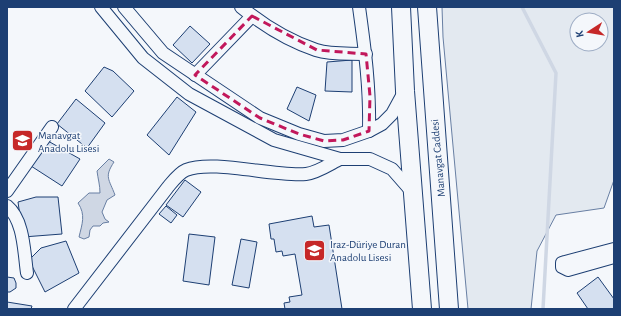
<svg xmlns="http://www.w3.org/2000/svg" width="621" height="316" viewBox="0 0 621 316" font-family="'Alegreya Sans',sans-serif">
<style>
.green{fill:#e3e9f0;stroke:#687fa3;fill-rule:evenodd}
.water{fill:#cfd7e4;stroke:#687fa3}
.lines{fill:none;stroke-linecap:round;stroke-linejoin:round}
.stream{stroke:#cfd7e4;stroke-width:3.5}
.building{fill:#d5e0f0;stroke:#1d3f73}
.minor-casing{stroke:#1d3f73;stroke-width:14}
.highway-casing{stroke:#1d3f73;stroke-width:20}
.minor{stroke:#f4f7fb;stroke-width:12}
.highway{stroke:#f4f7fb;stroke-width:18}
.marked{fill:none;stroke:#c2185b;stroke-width:3;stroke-dasharray:8 5;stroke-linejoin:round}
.labels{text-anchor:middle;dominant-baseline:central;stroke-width:3;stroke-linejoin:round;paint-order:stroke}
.poi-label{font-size:11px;fill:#1d3f73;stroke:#f4f7fb;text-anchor:start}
.street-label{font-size:11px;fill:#1d3f73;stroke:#f4f7fb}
</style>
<rect width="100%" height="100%" fill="#f4f7fb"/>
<path class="green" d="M442 7H614V180L604 208 556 215 537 251 531 309H468L443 37ZM577 20H601V44H577Z"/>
<path class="water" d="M109 159 114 162C104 177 109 179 115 195L107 200 102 212 105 219 109 222 103 223 100 226H93L90 230 89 237 84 239 79 237C82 224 86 215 78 203L89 193H100C100 185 98 179 97 171Z"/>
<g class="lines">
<polyline class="stream" points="522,7 556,73 543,309"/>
</g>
<g class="building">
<polygon points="190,26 210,44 192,63 173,45"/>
<polygon points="352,60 352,92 325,91 327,62"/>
<polygon points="104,67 113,71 134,91 112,117 85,91"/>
<polygon points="297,87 316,95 309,121 287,109"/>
<polygon points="177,97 196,112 169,155 147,135"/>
<polygon points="76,99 105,123 87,148 57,124"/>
<polygon points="48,141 80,159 62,186 31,166"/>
<polygon points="185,180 201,192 183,217 166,205"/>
<polygon points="36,197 58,197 62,234 23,237 18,202"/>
<polygon points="166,206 177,215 171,223 159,214"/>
<polygon points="312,216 314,227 329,225 342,309 285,309 284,303 290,302 289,297 302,295 295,254 283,256 282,251 276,252 274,239 271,239 269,224"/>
<polygon points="189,234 215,237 209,285 183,281"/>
<polygon points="241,239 257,242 249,288 232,285"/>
<polygon points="66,241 79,273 45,292 29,260 41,248"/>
<polygon points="7,277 14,278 16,283 16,288 10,292 7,292"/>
<polygon points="598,277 614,299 614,309 588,309 577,293"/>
<polygon points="7,302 32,306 31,309 7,309"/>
</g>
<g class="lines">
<defs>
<g id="minor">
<polyline points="101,7 143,58 189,94 274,140 340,159 370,159 392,169 413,193"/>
<polyline points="124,7 163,53 260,118 299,134 324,141 343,140 369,131 382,124 392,114 404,92"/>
<path d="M241 7C263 25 289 41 316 50 332 55 349 53 366 54"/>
<path d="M359 7C365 50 370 88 369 131"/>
<polyline points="195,75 252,16"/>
<polyline points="7,191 52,127"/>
<path d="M7 206C24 220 24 252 27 273"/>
<polyline points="614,249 565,262 562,263 562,267 568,270 614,257"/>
<path d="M74 309 168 187C173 181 179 173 186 170 213 159 274 177 306 174 317 173 330 164 340 159"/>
</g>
<g id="highway">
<polyline points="401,7 405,91 422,309"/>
<polyline points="427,7 449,309"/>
</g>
</defs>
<use href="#minor" class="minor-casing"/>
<use href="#highway" class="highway-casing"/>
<use href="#minor" class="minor"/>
<use href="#highway" class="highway"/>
</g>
<path class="marked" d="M252 16 317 50 366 54 370 96 369 131 343 140 324 141 299 134 260 118 195 75Z"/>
<defs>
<symbol id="school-square" viewBox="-11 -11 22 22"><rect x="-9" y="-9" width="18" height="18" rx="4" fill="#c62828" stroke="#f4f7fb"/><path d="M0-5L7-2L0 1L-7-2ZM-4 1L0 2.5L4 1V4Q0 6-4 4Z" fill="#fff"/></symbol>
</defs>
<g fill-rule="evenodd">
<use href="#school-square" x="10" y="128" width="25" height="25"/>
<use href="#school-square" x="302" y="238" width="25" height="25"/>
</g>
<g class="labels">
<g class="poi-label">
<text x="38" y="135">Manavgat<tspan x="38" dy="13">Anadolu Lisesi</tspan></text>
<text x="330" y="244">Iraz-Düriye Duran<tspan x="330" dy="13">Anadolu Lisesi</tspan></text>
</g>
<g class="street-label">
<text transform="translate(438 158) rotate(-95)">Manavgat Caddesi</text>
</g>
</g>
<rect width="621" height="316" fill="none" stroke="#1d3f73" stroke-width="16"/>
<g transform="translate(589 32) rotate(258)"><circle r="19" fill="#f4f7fb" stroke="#9eadc5"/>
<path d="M0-3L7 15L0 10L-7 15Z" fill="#c62828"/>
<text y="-6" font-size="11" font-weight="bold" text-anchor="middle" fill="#1d3f73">K</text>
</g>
</svg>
